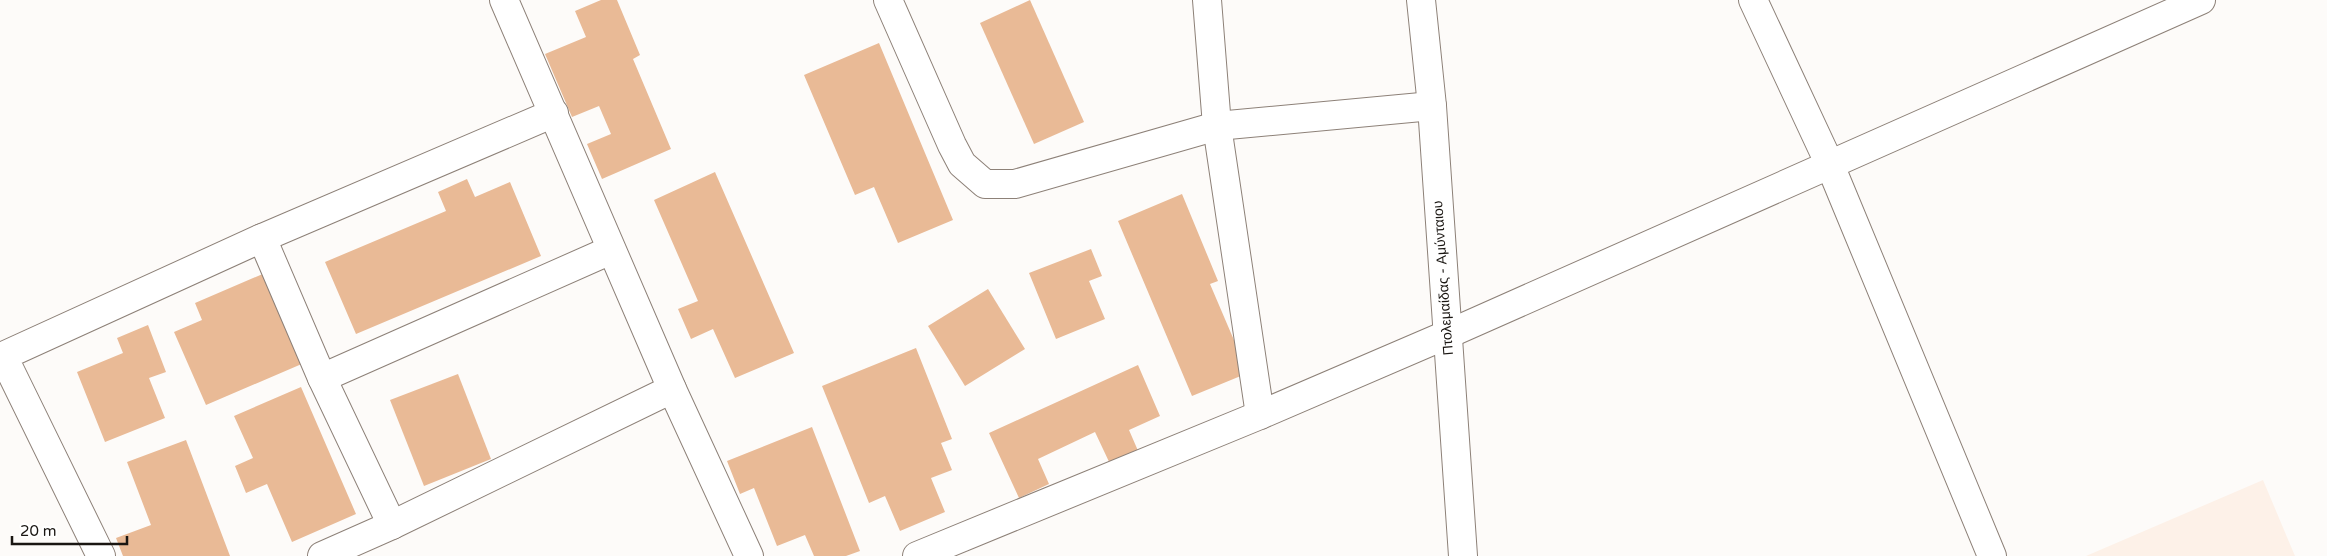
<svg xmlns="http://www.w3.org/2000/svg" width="2327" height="556" viewBox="0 0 2327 556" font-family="'Varela Round',sans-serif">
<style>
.built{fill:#fdf1e8}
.building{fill:#e9ba96}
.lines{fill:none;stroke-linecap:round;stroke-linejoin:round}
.minor-casing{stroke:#8d8178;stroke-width:30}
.secondary-casing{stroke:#8d8178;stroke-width:30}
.minor{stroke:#fff;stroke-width:28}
.secondary{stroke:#fff;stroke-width:28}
.labels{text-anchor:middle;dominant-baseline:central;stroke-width:5;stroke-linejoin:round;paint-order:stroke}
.street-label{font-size:14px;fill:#1a1612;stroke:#fff}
</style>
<rect width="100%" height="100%" fill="#fdfbf9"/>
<polygon class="built" points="2263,480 2295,556 2086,556"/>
<g class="building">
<polygon points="601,0 617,0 640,55 633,59 671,149 602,179 587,144 611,134 599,106 572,117 545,54 586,37 575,11"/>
<polygon points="1030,0 1084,122 1034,144 980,23"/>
<polygon points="879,43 953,220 898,243 874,187 855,195 804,75"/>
<polygon points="715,172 794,353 735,378 713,329 691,339 678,309 698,301 654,200"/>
<polygon points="467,179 475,197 510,182 541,256 356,334 325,262 446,211 438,192"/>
<polygon points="1182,194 1218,281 1210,284 1248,373 1192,396 1118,221"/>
<polygon points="1091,249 1102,276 1089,281 1105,319 1056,339 1029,273"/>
<polygon points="265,273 304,363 206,405 174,332 202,320 195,303"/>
<polygon points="988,289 1025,349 965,386 928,326"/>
<polygon points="148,325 166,372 149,378 165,418 105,442 77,372 123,353 117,338"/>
<polygon points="916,348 952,439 941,443 952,470 931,478 945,512 900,531 885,496 869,503 822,386"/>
<polygon points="1138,365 1160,416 1129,430 1139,453 1111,466 1095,432 1038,459 1049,484 1019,498 989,433"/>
<polygon points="458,374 491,459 424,486 390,400"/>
<polygon points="301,387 356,514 292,542 267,484 246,493 235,466 253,458 234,416"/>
<polygon points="812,427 860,551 846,556 814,556 805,535 777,546 754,488 740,494 727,461"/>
<polygon points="186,440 230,556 123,556 116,538 151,525 127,462"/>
</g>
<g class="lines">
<defs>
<g id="minor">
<polyline points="504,0 672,389 749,556"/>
<polyline points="888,0 952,145 962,164 985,184 1015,184 1217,126 1432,106"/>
<polyline points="1207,0 1217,126 1260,415"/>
<polyline points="1753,0 1830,165 1992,556"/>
<polyline points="262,238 322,378 392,525"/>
<polyline points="322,378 611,250"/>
<polyline points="101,556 3,356 262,238 554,113"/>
<polyline points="322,556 392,525 672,389"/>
<polyline points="917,556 1260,415 1446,335 2201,0"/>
</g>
<polyline id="secondary" points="1421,0 1432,106 1463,556"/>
</defs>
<use href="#minor" class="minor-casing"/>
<use href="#secondary" class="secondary-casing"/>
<use href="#minor" class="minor"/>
<use href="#secondary" class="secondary"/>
</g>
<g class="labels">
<g class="street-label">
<text transform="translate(1443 278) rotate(-94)">Πτολεμαίδας - Αμύνταιου</text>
</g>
</g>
<path d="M12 536v8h115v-8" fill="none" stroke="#1a1612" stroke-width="2.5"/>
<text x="20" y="536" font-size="15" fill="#1a1612" stroke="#ffffff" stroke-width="4" paint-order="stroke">20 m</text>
</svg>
